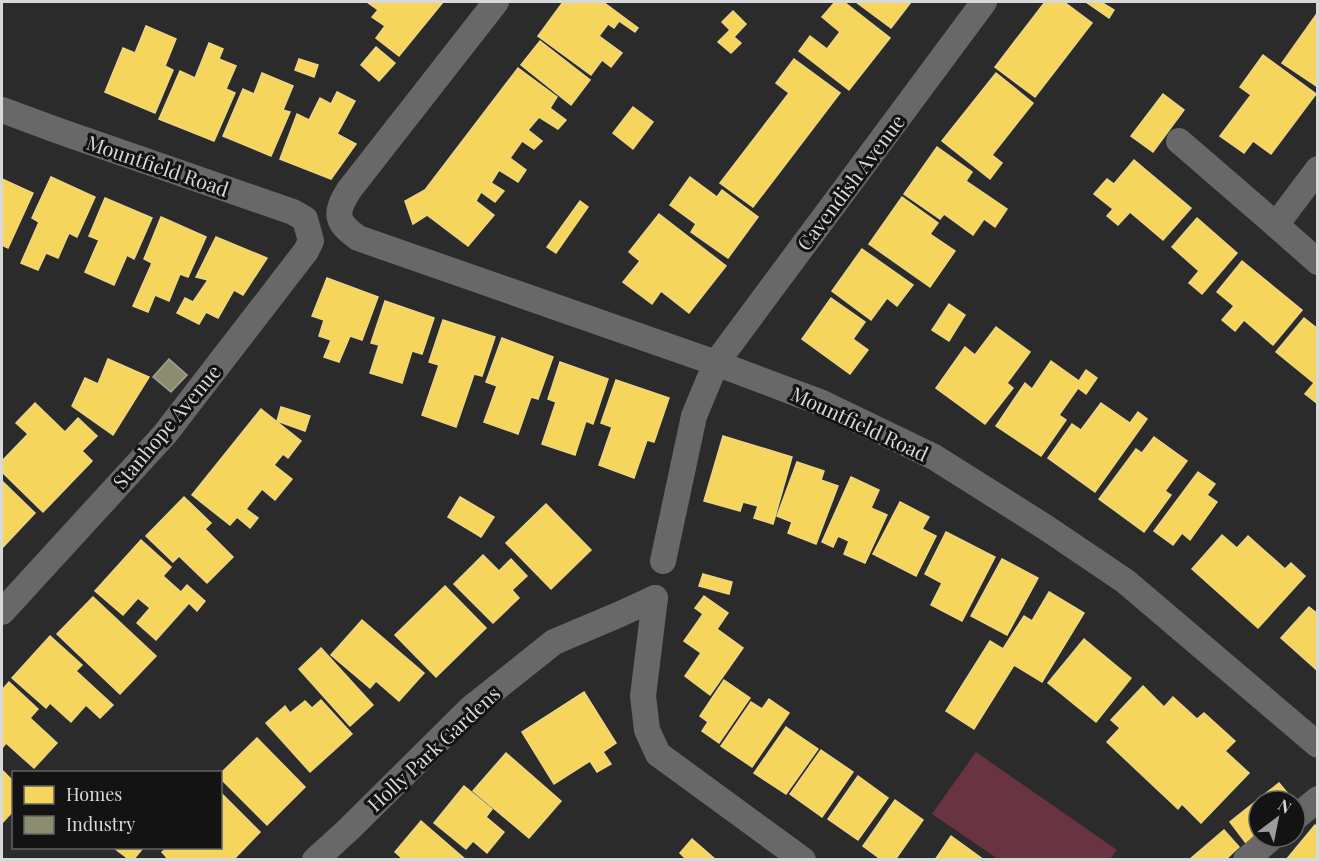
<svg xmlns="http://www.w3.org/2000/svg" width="1319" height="861" viewBox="0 0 1319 861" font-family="'Playfair Display',serif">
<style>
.green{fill:#693342}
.homes{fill:#f6d55c;stroke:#eed682;stroke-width:1.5}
.industry{fill:#8c8c6e;stroke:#a3a38e;stroke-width:1.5}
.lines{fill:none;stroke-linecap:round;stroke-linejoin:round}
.minor{stroke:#686868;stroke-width:26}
.labels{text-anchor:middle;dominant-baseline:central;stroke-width:6;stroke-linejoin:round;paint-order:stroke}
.street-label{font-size:20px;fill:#dad9da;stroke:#141314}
</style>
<rect width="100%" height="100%" fill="#2c2b2c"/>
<polygon class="green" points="976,752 1117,850 1110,859 998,859 932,814"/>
<g class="homes">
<polygon points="367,2 443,2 399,56 376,38 385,26 372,17 378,10"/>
<polygon points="563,2 603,2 638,28 635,32 619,21 614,28 608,24 599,36 622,53 611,67 602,60 591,75 538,36"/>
<polygon points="835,2 844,2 890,38 849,90 799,51 810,36 827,49 840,32 822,17"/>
<polygon points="856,2 911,2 891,28"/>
<polygon points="1045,2 1064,2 1092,23 1035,97 995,67"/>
<polygon points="1086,2 1101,2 1114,10 1109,18"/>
<polygon points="733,11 746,24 734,37 741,43 731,53 718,42 730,30 722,22"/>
<polygon points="1318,12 1318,87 1282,63"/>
<polygon points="146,26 176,39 165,66 173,70 155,113 105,92 123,48 135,53"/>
<polygon points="540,41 590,80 571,105 521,65"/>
<polygon points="209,43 223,49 219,59 236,66 226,89 235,93 214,141 159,119 180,71 195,78"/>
<polygon points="376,47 395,63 379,81 361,65"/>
<polygon points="1263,55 1316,94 1271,154 1253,141 1244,153 1220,136 1251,95 1240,87"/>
<polygon points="299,59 318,65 314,77 295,70"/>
<polygon points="794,59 840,93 753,207 720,183 789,93 776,83"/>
<polygon points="518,68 557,97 550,108 566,120 558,129 539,117 528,130 542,141 534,149 522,141 510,158 526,170 518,182 499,170 491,183 504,191 495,202 481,192 476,201 494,215 468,246 427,215 413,224 405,201 425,190"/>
<polygon points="262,73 293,86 283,110 290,112 271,156 223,136 243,89 254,94"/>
<polygon points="996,73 1033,103 992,155 1002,163 990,179 942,141"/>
<polygon points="337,92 355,101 337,134 356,144 331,179 280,159 297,114 309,120 320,98 331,104"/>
<polygon points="1163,94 1184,110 1153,152 1131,136"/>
<polygon points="633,107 653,122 633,149 613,133"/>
<polygon points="937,147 972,172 966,181 1007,209 995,227 984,219 973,235 944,214 940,219 904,194"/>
<polygon points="1134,160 1191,208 1163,240 1130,212 1118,225 1107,216 1113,209 1094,194 1107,179 1114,184"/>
<polygon points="51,177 95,197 77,237 69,233 58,258 46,253 38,270 21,263 39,222 32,218"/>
<polygon points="690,177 717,197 722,190 758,217 728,258 691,232 696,224 670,205"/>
<polygon points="2,179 33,193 8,248 2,245"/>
<polygon points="902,197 938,223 930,234 955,251 930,287 869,244"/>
<polygon points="105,198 152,218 134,259 127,255 114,285 85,272 99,240 89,236"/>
<polygon points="580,201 588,207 556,253 547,247"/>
<polygon points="659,214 726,266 689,313 661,291 652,304 623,282 640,261 629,252"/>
<polygon points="161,217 206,237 188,277 180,274 169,301 155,295 148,312 133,306 152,263 144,259"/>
<polygon points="1197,218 1237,253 1202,294 1189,283 1199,271 1172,247"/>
<polygon points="216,237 267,258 243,295 234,290 218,318 206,312 199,324 177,313 185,298 193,302 208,280 196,277"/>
<polygon points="862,249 913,285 897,306 887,298 871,320 832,291"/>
<polygon points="1242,261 1302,310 1273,345 1244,320 1235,331 1222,320 1234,306 1217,292"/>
<polygon points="327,278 378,297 362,340 350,336 339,362 324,357 331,340 319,336 324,320 312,316"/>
<polygon points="831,298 865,322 853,339 868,350 850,374 802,339"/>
<polygon points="385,301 434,318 422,354 412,351 402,383 370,373 379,345 371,343"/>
<polygon points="949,304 965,315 949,341 932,330"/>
<polygon points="1304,318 1318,329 1318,404 1305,394 1314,383 1276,352"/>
<polygon points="443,320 495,337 482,376 474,374 456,427 422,415 439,365 429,362"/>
<polygon points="996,327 1030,352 1007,383 1013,388 985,424 936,388 965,347 975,355"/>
<polygon points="502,338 553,357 538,399 531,397 518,434 484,422 497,386 486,382"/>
<polygon points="108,359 149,377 113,435 72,406 85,378 98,384"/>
<polygon points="1051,361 1079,381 1086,370 1097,378 1086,394 1078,388 1059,415 1066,420 1041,456 996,426 1025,383 1032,389"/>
<polygon points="560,362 608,379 593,424 586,421 575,455 542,444 556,402 548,399"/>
<polygon points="616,380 669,398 654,442 647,440 634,478 599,465 612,427 601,423"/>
<polygon points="35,403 65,432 78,418 97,436 82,451 92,461 43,512 2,472 2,461 28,434 16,423"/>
<polygon points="1101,403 1130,423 1138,412 1147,419 1095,492 1048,458 1072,424 1081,430"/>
<polygon points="281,407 310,416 305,431 277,421"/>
<polygon points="261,409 301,441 288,458 283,454 274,465 292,479 275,500 262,489 246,509 258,518 250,528 237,517 230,525 192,495"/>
<polygon points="723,436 792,457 773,524 754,518 758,506 743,502 740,511 704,501"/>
<polygon points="1154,437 1187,461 1165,491 1171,495 1144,532 1099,499 1136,449 1142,453"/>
<polygon points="797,462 824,471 821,480 838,486 816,544 788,533 792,522 777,516"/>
<polygon points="1198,472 1215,484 1207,495 1217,502 1190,540 1182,533 1173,545 1154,531"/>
<polygon points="851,477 879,490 871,508 887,515 865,563 844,554 849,541 838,536 833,547 822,542"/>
<polygon points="2,481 35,513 2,548"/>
<polygon points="184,497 211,523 205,529 233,557 207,583 179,556 173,562 146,536"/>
<polygon points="460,497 494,517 481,537 448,517"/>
<polygon points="900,502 929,517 922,529 936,536 916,576 873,554"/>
<polygon points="546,504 591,550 551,589 506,543"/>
<polygon points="946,532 995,557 962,621 931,605 942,583 925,574"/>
<polygon points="1222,535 1237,548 1248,536 1285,569 1291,563 1305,576 1258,628 1192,569"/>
<polygon points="141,540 171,567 163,576 181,592 187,585 205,601 197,611 189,603 156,640 137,623 150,608 138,598 123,615 95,591"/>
<polygon points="483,555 499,571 511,559 527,576 512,590 519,598 493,623 454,584"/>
<polygon points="1002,559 1038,578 1007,635 971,616"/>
<polygon points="703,574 732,582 729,594 699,586"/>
<polygon points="445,586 486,628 436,677 395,635"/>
<polygon points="1049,592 1084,613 1042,682 1014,665 974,729 946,711 990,641 1003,649 1024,616 1032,621"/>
<polygon points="704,596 728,613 717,629 743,648 710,695 685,676 701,653 684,641 703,614 695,608"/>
<polygon points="93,597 156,656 120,694 57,634"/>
<polygon points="1309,607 1318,614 1318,671 1281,638"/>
<polygon points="362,620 424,673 399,701 376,681 370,688 331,655"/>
<polygon points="50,636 82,665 76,671 113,705 100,718 86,705 71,722 50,703 46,708 12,678"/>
<polygon points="1084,639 1131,678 1096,722 1048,683"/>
<polygon points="321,648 373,705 350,726 299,669"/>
<polygon points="724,680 750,698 719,743 702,731 708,722 700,716"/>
<polygon points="9,682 38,709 30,718 57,743 34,768 6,743 2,748 2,690"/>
<polygon points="1143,686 1164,707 1173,697 1197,719 1204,713 1235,741 1225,751 1249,773 1201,823 1182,804 1178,809 1107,742 1120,728 1111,720"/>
<polygon points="584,692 616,743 603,752 611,764 597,772 590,761 554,784 522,732"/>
<polygon points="769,699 789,713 752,767 721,746 751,702 762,709"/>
<polygon points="321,700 352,734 310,772 266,723 285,706 290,713 305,701 312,708"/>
<polygon points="786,727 818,749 786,794 754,773"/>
<polygon points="257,738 305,787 267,825 220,778 220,774"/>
<polygon points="821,750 853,772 822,817 790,794"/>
<polygon points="506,753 561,801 529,838 473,791"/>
<polygon points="2,770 14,782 14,810 2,823"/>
<polygon points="858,776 888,798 858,840 828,819"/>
<polygon points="1279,783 1294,801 1259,801 1259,834 1246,843 1230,822"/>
<polygon points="464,786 492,809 486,817 504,832 487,853 473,841 466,849 434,823"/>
<polygon points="220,792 260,832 233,860 169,860 162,852 167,848 220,848"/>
<polygon points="895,800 923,820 895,860 882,860 863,846"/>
<polygon points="421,821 466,860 404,860 395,852"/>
<polygon points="1315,825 1318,827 1318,860 1286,860"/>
<polygon points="1224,830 1239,847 1225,860 1189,860"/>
<polygon points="951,836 984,860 935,860"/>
<polygon points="692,839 716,860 687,860 680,853"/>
<polygon points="114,848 143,848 133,860 130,860"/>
</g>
<polygon class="industry" points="169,359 187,375 171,392 153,377"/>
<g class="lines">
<g class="minor">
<path d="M496 2 349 190C334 214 336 222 358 238L716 363 822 403 934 457 1045 527 1125 581 1318 745"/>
<polyline points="2,110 59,131 293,212 305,219 311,241 306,251 165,434 2,612"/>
<polyline points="1179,141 1276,225"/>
<polyline points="1318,169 1276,225 1318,262"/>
<polyline points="663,561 694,416 716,363 984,2"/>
<polyline points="655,598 643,696 647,730 658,754 803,860"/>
<polyline points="1295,818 1318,799"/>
<polyline points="315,860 349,829 470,709 554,642 618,615 655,598"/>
<polyline points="1246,860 1272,837"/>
</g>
</g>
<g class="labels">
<g class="street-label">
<text transform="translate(158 165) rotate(19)">Mountfield Road</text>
<text transform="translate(850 182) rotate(-53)">Cavendish Avenue</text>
<text transform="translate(860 423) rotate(25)">Mountfield Road</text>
<text transform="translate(166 426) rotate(-50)">Stanhope Avenue</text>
<text transform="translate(433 748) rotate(-43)">Holly Park Gardens</text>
</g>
</g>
<rect width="1319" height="861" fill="none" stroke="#dad9da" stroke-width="6"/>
<rect x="12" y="771" width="210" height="78" fill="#141314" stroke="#636263" stroke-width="1.5"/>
<rect x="24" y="786" width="30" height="18" fill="#f6d55c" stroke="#636263" stroke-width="1.5"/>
<text x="66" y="801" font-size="18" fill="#dad9da">Homes</text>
<rect x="24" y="816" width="30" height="18" fill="#8c8c6e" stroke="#636263" stroke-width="1.5"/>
<text x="66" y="831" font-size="18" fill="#dad9da">Industry</text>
<g transform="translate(1277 819) rotate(32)"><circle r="28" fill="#141314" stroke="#636263" stroke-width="1.5"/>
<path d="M0-4.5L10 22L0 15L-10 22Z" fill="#9d9c9d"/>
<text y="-9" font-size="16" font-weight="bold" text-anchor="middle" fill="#dad9da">N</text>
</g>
</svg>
